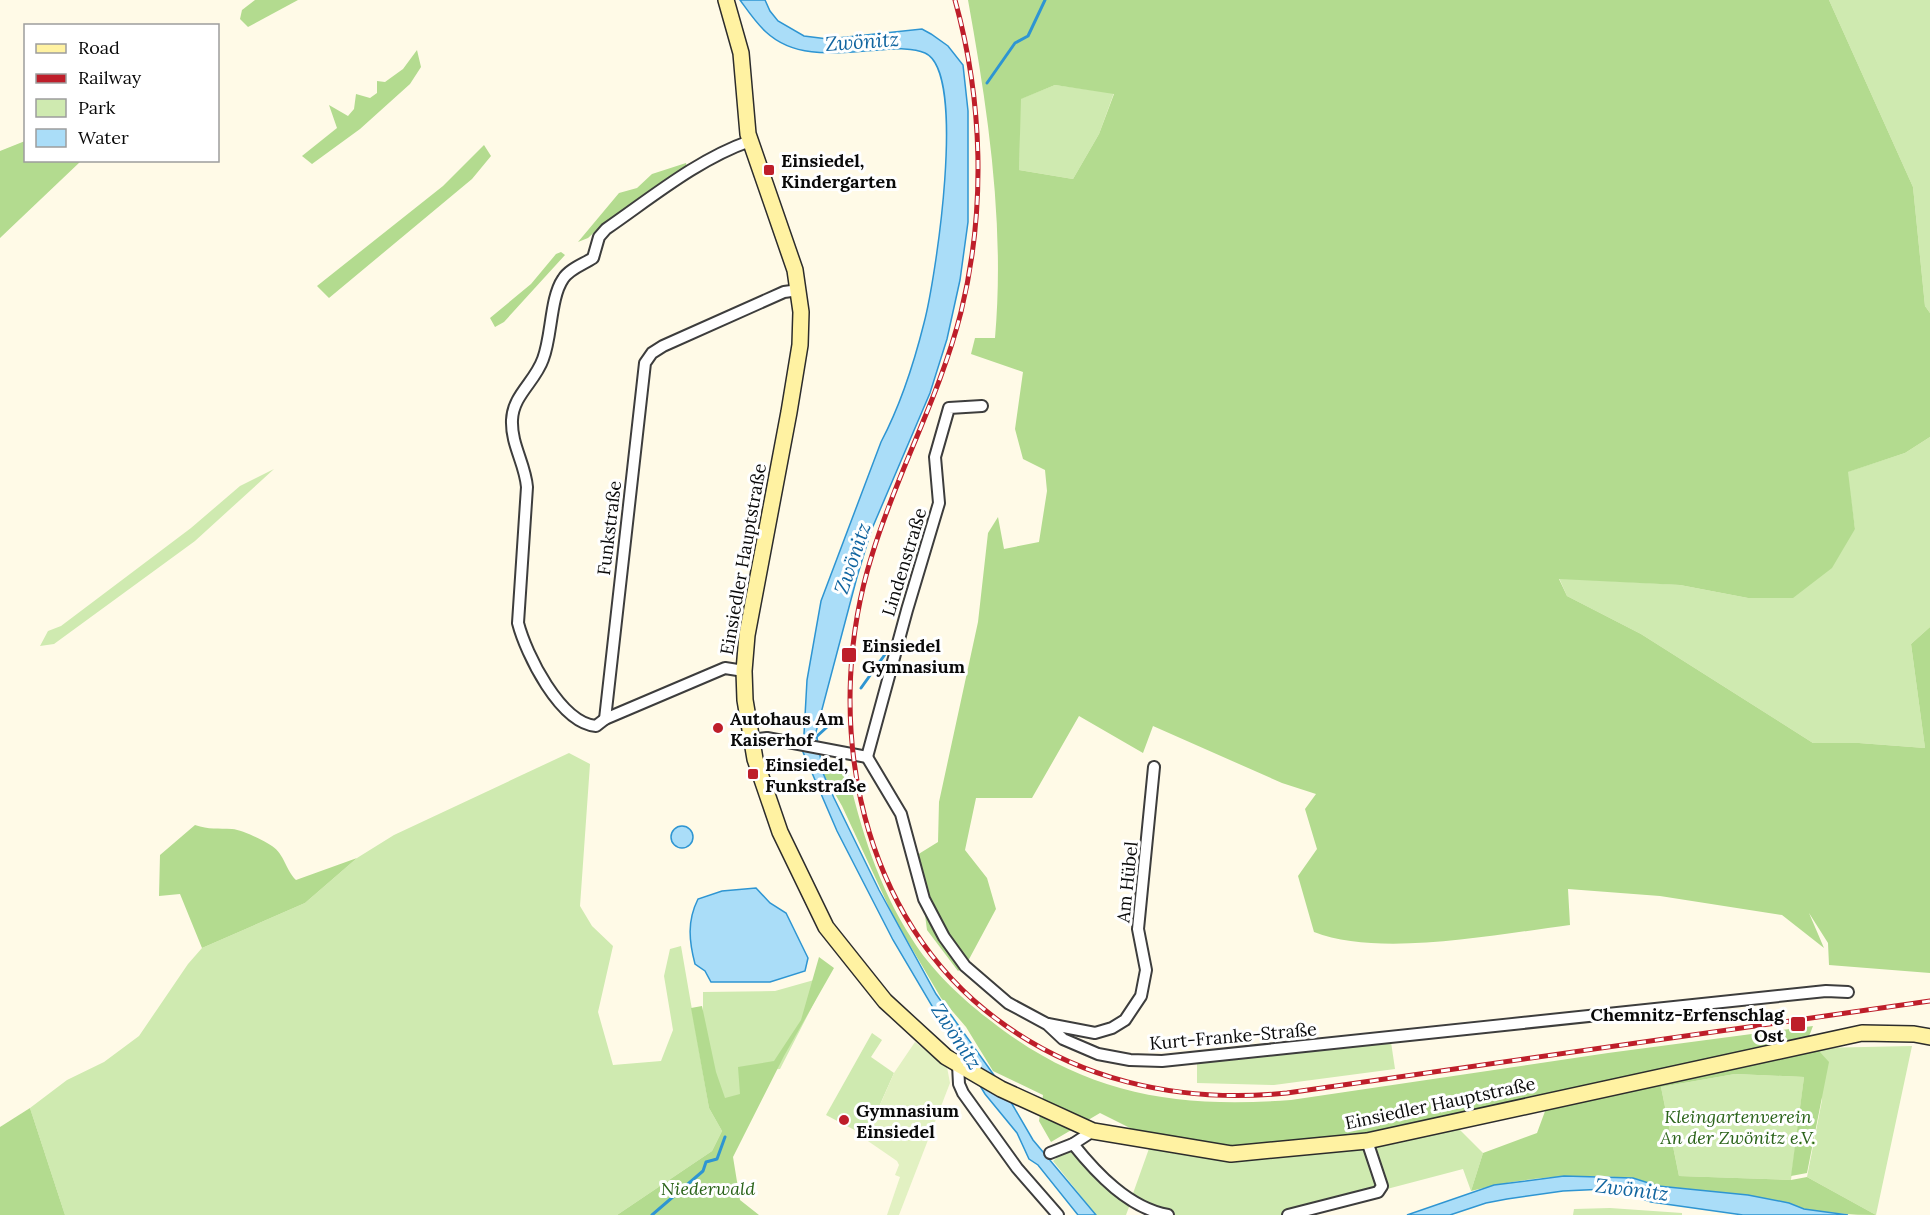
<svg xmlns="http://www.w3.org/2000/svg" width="1930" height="1215" viewBox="0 0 1930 1215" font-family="Lora,serif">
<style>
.green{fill:#cfeab0}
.forest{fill:#b3db8f;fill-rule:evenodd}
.pitch{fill:#e2f1c2}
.water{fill:#aaddf8;stroke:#2e95d2;stroke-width:1.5}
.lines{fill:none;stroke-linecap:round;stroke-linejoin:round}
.stream{stroke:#2e95d2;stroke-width:3}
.minor-casing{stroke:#3d3d3d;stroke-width:14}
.secondary-casing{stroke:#2c2c2c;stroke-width:18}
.minor{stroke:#fff;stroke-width:10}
.secondary{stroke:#fff2a2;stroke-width:15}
.rail-casing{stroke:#be1e2a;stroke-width:5}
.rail{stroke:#fff;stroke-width:3;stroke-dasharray:9;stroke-linecap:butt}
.poi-dot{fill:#be1e2a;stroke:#fff;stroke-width:2}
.labels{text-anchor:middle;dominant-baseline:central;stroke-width:6;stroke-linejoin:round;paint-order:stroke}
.poi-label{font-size:18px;font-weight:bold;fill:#0a0a0a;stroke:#fff;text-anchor:start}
.street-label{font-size:18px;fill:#0a0a0a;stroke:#fff}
.park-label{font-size:18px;font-style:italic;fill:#2a6319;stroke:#fff}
.water-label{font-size:20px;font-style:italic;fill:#10649f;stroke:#fff}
</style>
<rect width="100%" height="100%" fill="#fffae7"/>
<g class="green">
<polygon points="1829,0 1930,0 1930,313 1925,306 1913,187"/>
<polygon points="1055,85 1114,93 1099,134 1073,179 1019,170 1020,99"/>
<polygon points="1930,437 1930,627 1911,644 1925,748 1859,743 1813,743 1641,634 1567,596 1559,578 1680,585 1748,598 1855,529 1847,472 1905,453"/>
<polygon points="274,469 195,541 54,644 40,646 48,631 61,626 191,528 240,486"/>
<polygon points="569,753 590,764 580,906 592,926 613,946 598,1012 613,1065 661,1061 673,1030 664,976 670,949 681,946 709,1108 722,1131 712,1151 617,1215 65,1215 30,1108 67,1080 104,1062 139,1036 188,964 202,948 305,903 357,858 394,835"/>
<polygon points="814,980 816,999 780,1069 743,1071 743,1104 718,1097 703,1029 703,992 775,991"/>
<polygon points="872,1033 882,1040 871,1057 894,1073 866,1136 826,1115"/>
<polygon points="1391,1042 1395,1069 1274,1085 1197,1083 1197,1063"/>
<polygon points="1912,1046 1876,1215 1807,1177 1822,1100 1817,1048"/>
<polygon points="1735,1074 1804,1077 1791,1180 1679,1176 1661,1087"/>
<polygon points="1452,1122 1483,1153 1471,1191 1463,1169 1288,1215 1168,1215 1132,1199 1126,1215 1096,1215 1053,1161 1073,1144 1131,1199 1151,1143 1231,1154"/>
<polygon points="1610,1208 1682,1213 1682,1215 1573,1215 1574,1209"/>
</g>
<g class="forest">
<polygon points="255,0 298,0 248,27 240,19 242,10"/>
<path d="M968 0H1829L1913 187 1925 306 1930 313V437L1905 453 1848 472 1855 529 1832 568 1793 598H1748L1680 585 1559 579 1567 596 1641 634 1813 743H1859L1925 748 1911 644 1930 627V973L1829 965 1828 943 1809 913 1824 948 1782 915 1660 896 1568 889 1570 925C1498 934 1380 958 1314 932L1298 876 1317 849 1305 809 1316 794 1282 783 1153 726 1143 753 1079 716 1032 798H976L965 850 987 878 996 909 967 963 958 971 927 930 917 855 938 842 939 802 978 622 988 533 998 517 1004 549 1039 542 1047 491 1045 470 1023 459 1015 429 1023 372 971 354 975 338H995C1005 224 988 111 968 0ZM1055 85 1114 94 1099 134 1073 179 1019 170 1021 99Z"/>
<polygon points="417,50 421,67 410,84 360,129 312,164 302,156 337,128 329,105 348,116 354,109 356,94 370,98 377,93 377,81 385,82 403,69"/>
<polygon points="25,141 26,160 81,161 0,238 0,151"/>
<polygon points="484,145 491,156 472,179 329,298 317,286 443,186"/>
<polygon points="686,163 687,169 601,226 588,238 578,242 619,193 637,188 652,174"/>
<polygon points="561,252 565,255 504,322 495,327 490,318 531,284 556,254"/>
<path d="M828 764 847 769C860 828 879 888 912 939 931 970 962 999 991 1021 1084 1094 1175 1109 1291 1100L1608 1053 1813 1026 1808 1039 1829 1062 1807 1173 1791 1176 1804 1077 1735 1074 1661 1087 1679 1176 1791 1180 1807 1177 1876 1215C1851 1215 1827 1213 1803 1209 1793 1207 1784 1202 1773 1200 1735 1194 1698 1190 1660 1186 1649 1185 1640 1179 1629 1178 1577 1173 1522 1177 1471 1191L1483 1153 1537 1133 1551 1095 1364 1133 1231 1149 1138 1132 1100 1113 1051 1142 1039 1121 1043 1095 993 1071 966 1027 941 998 894 918 842 806 819 766Z"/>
<path d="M195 825C209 830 218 828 232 829 243 830 263 840 272 846 285 855 285 869 296 880L357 858 305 903 202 948 180 894 159 896 160 855Z"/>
<polygon points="819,957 834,968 784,1056 733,1157 740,1200 759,1215 617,1215 712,1151 722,1131 709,1108 691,1008 702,1006 716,1072 725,1098 740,1094 738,1067 774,1061 801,1020"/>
<polygon points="30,1108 65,1215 0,1215 0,1127"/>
</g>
<polygon class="pitch" points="915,1042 947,1067 950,1083 899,1215 887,1215 900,1177 895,1175 899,1165 897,1161 865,1139 894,1073"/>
<g class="water">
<path d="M740 0H765L770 11 778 21 804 36 828 39 922 29 931 34 948 46 963 65 968 111V222L960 280 947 339 930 393 871 531 857 577 816 732 823 773 834 798 879 890 936 994 1001 1085 1033 1140 1096 1215H1078L1038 1165 1029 1159 1017 1133 985 1094 945 1028 893 940 837 831 803 752 807 680 821 601 881 442C900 406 914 363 924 323 935 282 968 72 925 53 912 47 893 49 879 50 842 52 797 61 766 32 756 23 748 11 740 0Z"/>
<circle cx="682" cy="837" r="11"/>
<path d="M756 888 770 903 786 913 808 958 805 971 770 982H711L705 971 695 964C689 941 687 921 698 899L722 891Z"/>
<polygon points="1564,1176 1633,1178 1658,1186 1748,1195 1789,1203 1804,1209 1848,1215 1743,1215 1651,1202 1620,1191 1606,1189 1563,1191 1507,1199 1486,1203 1450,1215 1407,1215 1494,1185"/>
</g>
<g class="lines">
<g class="stream">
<polyline points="987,83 1015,43 1028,36 1045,0"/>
<polyline points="861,688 886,653"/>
<polyline points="815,738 838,717"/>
<polyline points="652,1215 703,1171 706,1162 717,1159 725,1137"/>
</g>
<defs>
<g id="minor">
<path d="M744 671 725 668 605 719 596 726C560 723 526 654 518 623L527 487C525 463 511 445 512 420 513 395 535 382 543 359 552 336 550 298 563 279 569 269 584 264 593 258L599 237 606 229C651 198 698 159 750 141"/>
<polyline points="605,719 645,363 652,353 663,346 784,292 799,290"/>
<polyline points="751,740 767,738 867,757"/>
<polyline points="867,757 901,814 924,899 944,937 965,966 1008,1003 1047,1024 1063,1039 1098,1054 1130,1060 1162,1061 1826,991 1848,992"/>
<polyline points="867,757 907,610 939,503 935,457 949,408 982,406"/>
<polyline points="1048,1024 1095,1033 1112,1028 1125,1020 1141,996 1146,970 1138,929 1154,767"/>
<polyline points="958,1065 959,1084 963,1093 1017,1168 1058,1215"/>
<path d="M1073 1144C1097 1174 1129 1208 1168 1215"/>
<polyline points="1050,1153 1073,1144 1093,1131"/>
<polyline points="1288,1215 1378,1192 1382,1186 1367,1141"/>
</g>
<polyline id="secondary" points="726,0 741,53 748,134 795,270 801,312 800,345 789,412 747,635 744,671 745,700 755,759 780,832 826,927 885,1001 946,1057 1001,1089 1093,1131 1231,1154 1367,1141 1862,1033 1914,1034 1930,1037"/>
</defs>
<use href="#minor" class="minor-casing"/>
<use href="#secondary" class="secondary-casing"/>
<use href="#minor" class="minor"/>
<use href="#secondary" class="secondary"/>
<defs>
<path id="rail" d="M955 0C983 101 986 210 961 312 940 396 897 472 872 555 823 711 854 903 985 1010 1071 1080 1178 1104 1287 1093L1930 1001"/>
</defs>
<use href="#rail" class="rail-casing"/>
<use href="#rail" class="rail"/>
</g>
<g class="poi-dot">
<rect x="763" y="164" width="12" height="12" rx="3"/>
<rect x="841" y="647" width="16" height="16" rx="3"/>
<circle cx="718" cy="728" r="6"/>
<rect x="747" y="768" width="12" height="12" rx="3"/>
<rect x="1790" y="1016" width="16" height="16" rx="3"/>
<circle cx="844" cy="1120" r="6"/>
</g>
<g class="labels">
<g class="poi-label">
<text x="781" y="160">Einsiedel,<tspan x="781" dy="21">Kindergarten</tspan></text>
<text x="862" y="645">Einsiedel<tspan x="862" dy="21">Gymnasium</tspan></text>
<text x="730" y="718">Autohaus Am<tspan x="730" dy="21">Kaiserhof</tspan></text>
<text x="765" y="764">Einsiedel,<tspan x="765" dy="21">Funkstraße</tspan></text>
<text x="1784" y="1014" text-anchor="end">Chemnitz-Erfenschlag<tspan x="1784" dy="21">Ost</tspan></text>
<text x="856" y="1110">Gymnasium<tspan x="856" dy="21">Einsiedel</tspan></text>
</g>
<g class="street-label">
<text transform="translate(609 528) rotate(-83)">Funkstraße</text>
<text transform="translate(743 559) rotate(-80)">Einsiedler Hauptstraße</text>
<text transform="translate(904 562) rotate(-73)">Lindenstraße</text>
<text transform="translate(1127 882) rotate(-84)">Am Hübel</text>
<text transform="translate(1233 1036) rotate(-5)">Kurt-Franke-Straße</text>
<text transform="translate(1440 1103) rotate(-12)">Einsiedler Hauptstraße</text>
</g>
<g class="park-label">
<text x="1738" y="1116">Kleingartenverein<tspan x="1738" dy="21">An der Zwönitz e.V.</tspan></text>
<text x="708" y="1188">Niederwald</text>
</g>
<g class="water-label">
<text transform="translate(862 41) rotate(-4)">Zwönitz</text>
<text transform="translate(852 558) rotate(-71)">Zwönitz</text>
<text transform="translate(957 1036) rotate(57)">Zwönitz</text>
<text transform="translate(1632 1189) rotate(7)">Zwönitz</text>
</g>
</g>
<rect x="24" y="24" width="195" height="138" fill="#ffffff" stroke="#9d9d9d" stroke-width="1.5"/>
<rect x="36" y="44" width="30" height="9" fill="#fff2a2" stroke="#9d9d9d" stroke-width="1.5"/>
<text x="78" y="54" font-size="18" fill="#0a0a0a">Road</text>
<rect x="36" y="74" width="30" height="9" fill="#be1e2a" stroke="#9d9d9d" stroke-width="1.5"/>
<text x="78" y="84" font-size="18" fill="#0a0a0a">Railway</text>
<rect x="36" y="99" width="30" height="18" fill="#cfeab0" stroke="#9d9d9d" stroke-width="1.5"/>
<text x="78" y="114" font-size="18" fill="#0a0a0a">Park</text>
<rect x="36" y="129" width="30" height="18" fill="#aaddf8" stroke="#9d9d9d" stroke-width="1.5"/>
<text x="78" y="144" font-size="18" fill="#0a0a0a">Water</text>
</svg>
